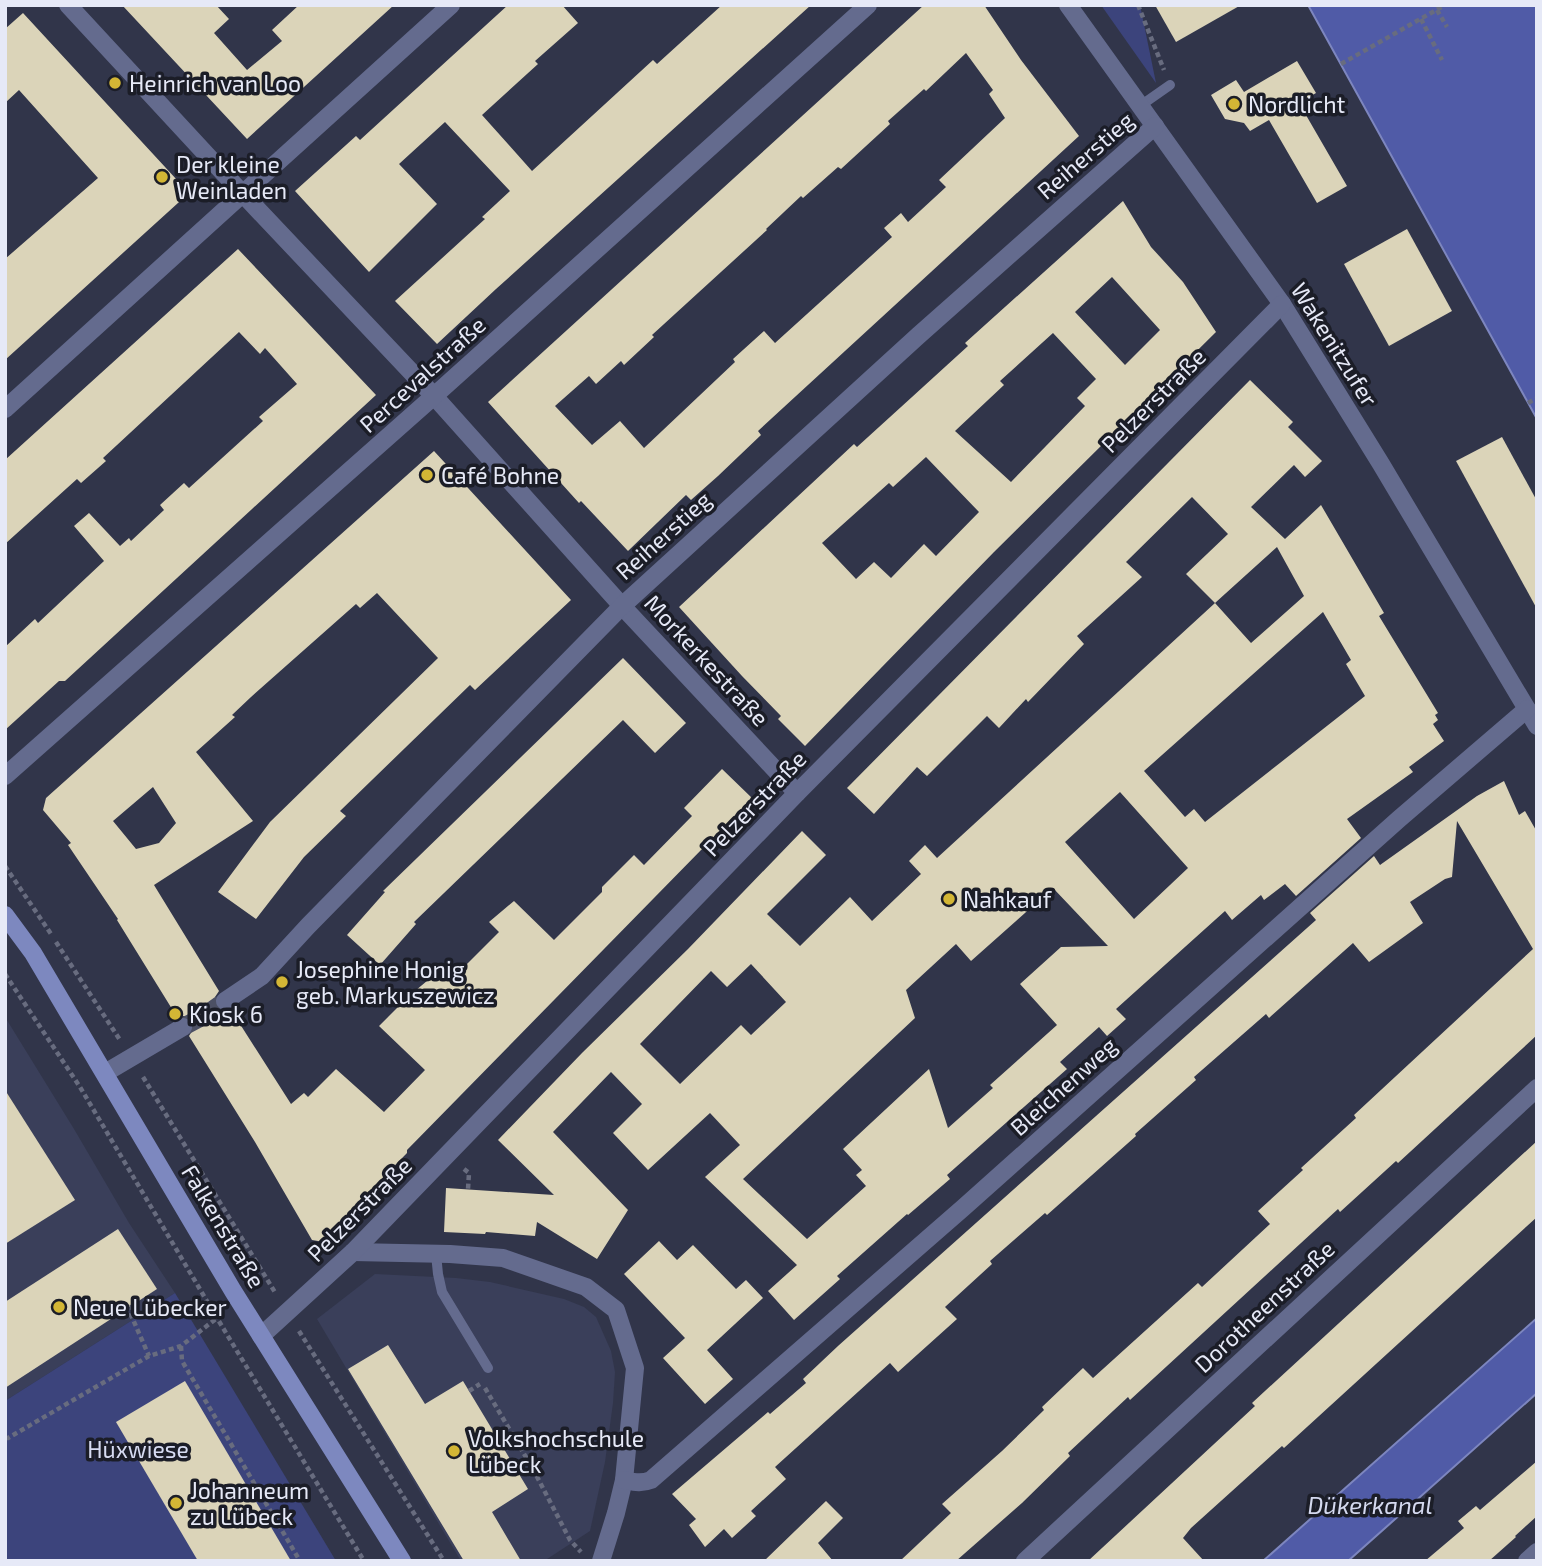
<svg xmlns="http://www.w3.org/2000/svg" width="1542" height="1566" viewBox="0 0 1542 1566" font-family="'Exo 2',sans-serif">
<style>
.built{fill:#3a3f5a}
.green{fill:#3c447c}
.water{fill:#505ba7;stroke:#7d86bf;stroke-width:2}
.building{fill:#dbd4b9;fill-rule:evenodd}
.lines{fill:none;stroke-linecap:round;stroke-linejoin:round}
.street-tunnel{stroke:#4c5064;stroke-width:18;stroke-dasharray:18 9;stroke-linecap:butt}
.path{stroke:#686c7f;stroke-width:4.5;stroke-dasharray:5 3.5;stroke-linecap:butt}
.lane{stroke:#646b8e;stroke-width:10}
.street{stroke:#646b8e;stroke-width:18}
.secondary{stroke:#7d88bf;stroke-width:18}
.poi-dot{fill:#d3b635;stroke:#1b1d27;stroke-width:2.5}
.labels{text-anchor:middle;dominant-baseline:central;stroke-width:7;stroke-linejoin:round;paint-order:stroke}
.poi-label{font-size:23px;fill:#e6e9f7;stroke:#1b1d27;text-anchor:start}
.street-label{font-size:23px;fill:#e6e9f7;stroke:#1b1d27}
.park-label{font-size:23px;fill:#d7dcf2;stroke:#1b1d27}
.water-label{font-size:24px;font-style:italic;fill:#d4d9ef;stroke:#1b1d27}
</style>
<rect width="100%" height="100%" fill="#31354a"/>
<g class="built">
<polygon points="5,1017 74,1129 129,1223 175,1293 5,1401"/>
<polygon points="375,1274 456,1278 490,1282 564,1299 584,1307 596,1317 611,1351 615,1372 613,1403 605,1462 590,1531 544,1561 461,1561 317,1319"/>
</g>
<g class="green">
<polygon points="1101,5 1140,5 1156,83"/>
<polygon points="175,1293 336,1561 5,1561 5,1401"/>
</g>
<g class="water">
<polygon points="1308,5 1537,5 1537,419"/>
<polygon points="1537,1318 1537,1393 1348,1561 1263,1561"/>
</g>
<g class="building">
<polygon points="122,5 216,5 229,19 214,33 247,70 282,41 272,30 299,5 394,5 247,139"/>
<polygon points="508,5 562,5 578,23 535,61 538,64 482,115 532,171 653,60 657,64 722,5 811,5 496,289 437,344 395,301 485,219 482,217 510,191 445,122 399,164 437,204 369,272 295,191 356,136 360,140"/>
<path d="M924 5H984L1021 60 1079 136 758 431 761 435 718 476 691 500 686 495 628 551 581 501 579 503 488 402ZM966 53 993 90 989 94 1005 118 939 180 946 187 908 222 901 213 884 228 892 237 775 343 764 331 733 359 735 362 644 448 620 421 592 445 555 406 589 376 596 384 621 361 624 365 654 337 652 335 767 230 766 229 801 196 803 198 838 167 841 169 890 124 888 121 924 89 926 91Z"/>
<polygon points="1155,5 1241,5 1176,42"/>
<polygon points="23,13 189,193 5,360 5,259 98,178 19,90 5,103 5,29"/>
<polygon points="1297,61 1316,93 1299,103 1347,186 1317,203 1269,120 1250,131 1244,123 1225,119 1211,95 1236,80 1244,92"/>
<path d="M1123 201 1151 247 1183 282 1216 332 994 552 805 746 778 719 781 716 742 676 679 607 854 444 857 447 912 397 968 346 965 343ZM1112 277 1160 330 1125 365 1075 312ZM1053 333 1096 379 1077 398 1085 406 1011 482 955 431 1004 385 1000 381ZM926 457 979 512 936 556 924 544 891 578 874 562 856 579 822 543 889 483 893 487Z"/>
<polygon points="1407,229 1452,311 1389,346 1344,264"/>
<polygon points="238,249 376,395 65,681 59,681 5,730 5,647 35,619 38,623 104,561 74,526 89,513 120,546 129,538 131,541 164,510 160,505 184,483 189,488 263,421 259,417 297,384 265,348 260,354 239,332 103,458 106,461 81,483 77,479 5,544 5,460"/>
<path d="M1250 380 1293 422 1288 427 1322 461 1305 477 1294 465 1251 507 1285 539 1321 505 1384 613 1379 616 1438 713 1435 715 1438 720 1433 724 1444 741 1409 767 1413 772 1347 819 1361 838 1296 896 1285 884 1264 900 1261 895 1232 920 1225 911 1116 1009 1126 1019 1107 1036 1099 1027 1060 1062 1067 1069 947 1175 950 1179 908 1215 907 1214 837 1276 840 1279 794 1320 768 1291 797 1265 705 1177 740 1145 710 1113 648 1170 613 1133 642 1104 611 1072 553 1132 628 1210 597 1259 537 1222 535 1236 486 1232 485 1234 444 1232 446 1188 554 1195 498 1140 582 1053 688 949 802 831 826 855 767 914 800 946 850 897 872 921 921 874 909 861 925 845 937 858 1215 603 1186 574 1228 534 1192 497 1126 562 1142 577 1077 636 1084 644 1028 702 1026 699 999 728 987 716 927 776 917 767 874 814 847 788ZM1277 547 1304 596 1251 643 1215 603ZM1323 612 1351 660 1346 664 1365 696 1205 822 1194 809 1185 817 1144 771ZM1120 792 1188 868 1134 919 1065 842ZM1053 888 1108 946 1061 947 1020 984 1057 1025 990 1085 993 1088 948 1128 929 1069 843 1149 862 1170 856 1175 866 1186 807 1239 743 1179 915 1018 906 990 956 944 971 961ZM751 964 786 1002 751 1035 741 1025 680 1084 640 1044 711 971 727 987Z"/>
<polygon points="1502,437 1537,501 1537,609 1456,461"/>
<path d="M434 451 571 600 475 690 470 685 340 811 346 816 304 857 256 919 218 892 270 822 438 658 377 593 360 608 356 604 251 697 232 715 235 717 196 752 253 821 154 885 219 991 215 997V1007L221 1011 226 1012 231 1010 291 1104 304 1093 308 1097 336 1069 384 1112 425 1070 379 1026 409 996 446 965 455 976 499 932 489 922 514 901 554 940 602 892V887L634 855 644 865 692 816 684 808 722 769 752 798 407 1150V1153L357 1204 324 1242 312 1240 255 1142 189 1036 194 1028 192 1021 184 1016 177 1017 117 920 118 919 68 845 71 843 43 810 46 798ZM153 787 176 823 159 843 136 849 113 821Z"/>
<polygon points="623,658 686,723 655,753 623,720 414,922 416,924 380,965 347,935 385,892 383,891"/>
<polygon points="1504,781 1519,815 1525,811 1537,832 1537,1035 1398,1163 1396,1161 1340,1212 1338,1209 1130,1400 1128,1397 1068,1453 1070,1456 1022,1503 956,1561 900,1561 951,1513 942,1504 1002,1451 1044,1410 1042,1407 1083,1368 1093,1378 1198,1283 1202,1287 1270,1224 1258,1211 1303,1170 1301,1168 1356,1118 1354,1115 1533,949 1457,821 1452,877 1445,879 1410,902 1423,923 1369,962 1353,943 1269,1018 1266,1014 1194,1077 1196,1080 1135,1134 1136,1136 1047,1215 1045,1213 990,1261 992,1264 945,1307 957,1319 898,1372 890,1363 775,1467 786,1479 751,1511 756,1516 732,1538 724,1529 705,1547 689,1525 696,1519 672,1494 768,1412 770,1414 806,1383 803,1379 838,1346 1316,920 1310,913 1374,856 1380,865 1477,796"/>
<polygon points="5,1090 75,1200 5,1244"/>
<polygon points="1537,1141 1537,1217 1284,1448 1282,1446 1191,1528 1183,1538 1204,1561 1088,1561 1255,1406 1252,1403"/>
<polygon points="118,1229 157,1289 5,1388 5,1302"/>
<polygon points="659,1241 677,1260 693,1245 736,1289 746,1280 763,1298 707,1350 733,1379 705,1404 663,1358 685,1338 624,1274"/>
<polygon points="388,1345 425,1404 463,1381 528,1489 492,1512 521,1561 464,1561 348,1369"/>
<polygon points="185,1381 291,1561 198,1561 116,1422"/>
<polygon points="1537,1461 1537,1516 1515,1536 1516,1537 1489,1561 1425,1561 1464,1528 1458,1521 1476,1506 1480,1510"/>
<polygon points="826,1501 843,1518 818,1543 833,1561 764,1561"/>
</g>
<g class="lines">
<polyline class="street-tunnel" points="183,1027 204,1016 225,1001"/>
<g class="path">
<polyline points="1138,5 1164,70"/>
<polyline points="1437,10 1447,27"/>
<polyline points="1421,19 1442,60"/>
<polyline points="1341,64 1445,5"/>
<polyline points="1528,403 1537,398"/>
<polyline points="5,866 51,934"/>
<polyline points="56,942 120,1040"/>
<polyline points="5,974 80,1087 217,1318 364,1561"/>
<polyline points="143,1077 276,1294"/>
<polyline points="464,1169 469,1173 468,1189"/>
<polyline points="132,1305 131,1315 149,1356"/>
<polyline points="299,1331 444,1561"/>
<polyline points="181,1346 182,1361 300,1561"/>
<polyline points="485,1388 533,1469 570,1540 581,1552"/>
<polyline points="469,1391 480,1384"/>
<polyline points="5,1438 8,1438 149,1356 181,1346 217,1318"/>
</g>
<g class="lane">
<polyline points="1140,106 1170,85"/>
<polyline points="436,1254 438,1274 442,1292 488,1368"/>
</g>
<g class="street">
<polyline points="68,5 242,193 434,396 622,606 797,793"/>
<polyline points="1068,5 1282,304 1381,464 1537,726"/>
<polyline points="5,409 451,5"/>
<polyline points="5,776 434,396 868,5"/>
<polyline points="225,1001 262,976 308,926 622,606 919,335 1155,126"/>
<polyline points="105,1073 183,1027"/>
<polyline points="353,1252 450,1254 503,1258 586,1287 616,1310 635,1368 624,1480 616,1513 601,1561"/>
<polyline points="261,1336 353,1252 797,793 1282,304"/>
<path d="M624 1480C634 1482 641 1484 651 1480L963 1208 1399 819 1527 709"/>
<polyline points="1025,1561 1537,1088"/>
<polyline points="1527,1561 1537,1552"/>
</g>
<polyline class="secondary" points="5,915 33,953 233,1291 402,1561"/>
</g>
<g class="poi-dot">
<circle cx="115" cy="83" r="7"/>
<circle cx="1234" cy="104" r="7"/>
<circle cx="162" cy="177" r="7"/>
<circle cx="427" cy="475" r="7"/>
<circle cx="949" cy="899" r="7"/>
<circle cx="282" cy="982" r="7"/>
<circle cx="175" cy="1014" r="7"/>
<circle cx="59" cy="1307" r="7"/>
<circle cx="454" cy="1451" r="7"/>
<circle cx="176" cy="1503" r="7"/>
</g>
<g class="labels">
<g class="poi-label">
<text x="129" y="83">Heinrich van Loo</text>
<text x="1248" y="104">Nordlicht</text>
<text x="176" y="164">Der kleine<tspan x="176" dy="26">Weinladen</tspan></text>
<text x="441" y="475">Café Bohne</text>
<text x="963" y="899">Nahkauf</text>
<text x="296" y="969">Josephine Honig<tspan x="296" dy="26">geb. Markuszewicz</tspan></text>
<text x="189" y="1014">Kiosk 6</text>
<text x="73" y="1307">Neue Lübecker</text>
<text x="468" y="1438">Volkshochschule<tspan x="468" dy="26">Lübeck</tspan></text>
<text x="190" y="1490">Johanneum<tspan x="190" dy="26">zu Lübeck</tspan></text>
</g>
<g class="street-label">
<text transform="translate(1085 155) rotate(-41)">Reiherstieg</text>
<text transform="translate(1335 344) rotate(58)">Wakenitzufer</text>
<text transform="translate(422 374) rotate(-42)">Percevalstraße</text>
<text transform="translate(1153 400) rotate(-45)">Pelzerstraße</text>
<text transform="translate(663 535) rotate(-42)">Reiherstieg</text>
<text transform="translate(707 660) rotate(47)">Morkerkestraße</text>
<text transform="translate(754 803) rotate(-46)">Pelzerstraße</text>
<text transform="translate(1063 1086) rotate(-42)">Bleichenweg</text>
<text transform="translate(359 1209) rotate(-45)">Pelzerstraße</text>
<text transform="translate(224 1226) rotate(59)">Falkenstraße</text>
<text transform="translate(1264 1306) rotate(-43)">Dorotheenstraße</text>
</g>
<g class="park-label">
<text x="138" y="1449">Hüxwiese</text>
</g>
<g class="water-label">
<text x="1370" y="1504">Dükerkanal</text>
</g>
</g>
<rect width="1542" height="1566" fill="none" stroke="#e6e9f7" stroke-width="14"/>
</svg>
